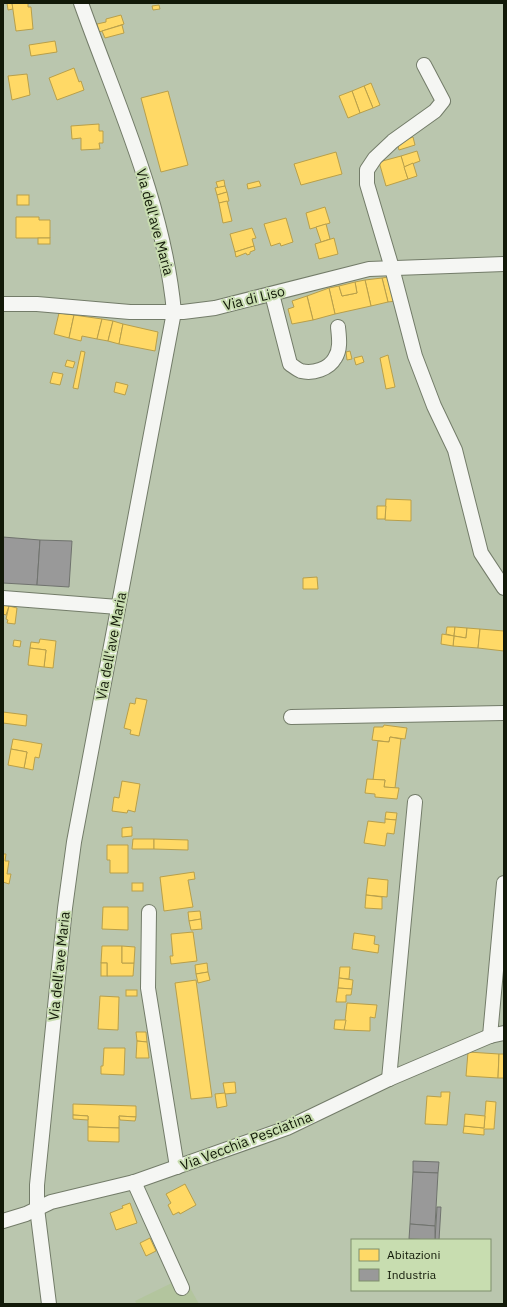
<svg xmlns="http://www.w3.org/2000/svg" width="507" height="1307" viewBox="0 0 507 1307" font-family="'IBM Plex Sans',sans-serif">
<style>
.built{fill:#b3c59e}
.homes{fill:#ffd966;stroke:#b89f4a}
.industry{fill:#999;stroke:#70736e}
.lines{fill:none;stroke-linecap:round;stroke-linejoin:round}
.minor-casing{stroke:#737c69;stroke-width:16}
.minor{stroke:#f5f6f3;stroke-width:14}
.labels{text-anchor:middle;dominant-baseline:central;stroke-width:4;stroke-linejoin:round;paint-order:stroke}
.street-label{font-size:14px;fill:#121908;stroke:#c8ddb0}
</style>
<rect width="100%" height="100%" fill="#bac6ae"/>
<polygon class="built" points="184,1277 199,1304 137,1304 135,1301"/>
<g class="homes">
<polygon points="7,3 12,3 13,9 8,10"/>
<polygon points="12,3 28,3 28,7 31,7 33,29 16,31"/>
<polygon points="159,5 160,9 153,10 152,6"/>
<polygon points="121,15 124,24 99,32 97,24 106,22 106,19"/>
<polygon points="122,25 124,33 105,38 102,31"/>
<polygon points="55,41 57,52 31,56 29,45"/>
<polygon points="74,68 79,82 81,81 84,90 57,100 49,78"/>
<polygon points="27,74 30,95 12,100 8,76"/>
<polygon points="371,83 380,105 373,108 364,86"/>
<polygon points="364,86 373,108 360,113 352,91"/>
<polygon points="168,91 188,165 161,172 141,98"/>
<polygon points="352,91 360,113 348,118 339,96"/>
<polygon points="99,124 99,131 103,131 103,143 99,143 100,149 81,150 81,138 72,139 71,126"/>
<polygon points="413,137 415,145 399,150 397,142"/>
<polygon points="417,151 420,161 404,167 401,156"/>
<polygon points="336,152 342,174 301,185 294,164"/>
<polygon points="401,156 408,179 386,186 379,162"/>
<polygon points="413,163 417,176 408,179 404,167"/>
<polygon points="224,180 225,186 218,188 216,182"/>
<polygon points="259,181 261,186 248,189 247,184"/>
<polygon points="225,186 227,192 217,195 215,188"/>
<polygon points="227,192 229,201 219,203 217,195"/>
<rect x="17" y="195" width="12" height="10"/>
<polygon points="227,201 232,221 223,223 219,203"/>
<polygon points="325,207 330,223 310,229 306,213"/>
<polygon points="16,217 39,217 39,220 50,220 50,238 16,238"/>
<polygon points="286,218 293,242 281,246 280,243 271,246 264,224"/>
<polygon points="326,224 330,239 321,242 316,227"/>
<polygon points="252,228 256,238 252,239 254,246 235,252 230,234"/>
<rect x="38" y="238" width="12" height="6"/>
<polygon points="334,238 338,254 319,259 315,244"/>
<polygon points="254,246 255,250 250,252 250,254 247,255 246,253 236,257 235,252"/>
<polygon points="388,277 396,301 388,302 382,278"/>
<polygon points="382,278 388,302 371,306 365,280"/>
<polygon points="365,280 371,306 335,314 329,288 339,286 342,296 357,293 355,282"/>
<polygon points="355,282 357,293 342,296 339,286"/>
<polygon points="329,288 335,314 313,320 307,296"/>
<polygon points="307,296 313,320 292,324 288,309 294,307 292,301"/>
<polygon points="59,313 74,315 69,338 54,334"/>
<polygon points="74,315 102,319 97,339 82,336 81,341 69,338"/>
<polygon points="102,319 113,321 108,341 97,339"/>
<polygon points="113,321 123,324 119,344 108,341"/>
<polygon points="123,324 158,332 155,351 119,344"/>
<polygon points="81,351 85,352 78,389 73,388"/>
<polygon points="350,351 352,359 347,360 346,352"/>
<polygon points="388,355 395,387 386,389 380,358"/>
<polygon points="362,356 364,362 356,365 354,358"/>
<polygon points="67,360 75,362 73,368 65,366"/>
<polygon points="53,372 63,374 60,385 50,383"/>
<polygon points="116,382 128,385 125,395 114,392"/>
<polygon points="386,499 411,500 411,521 385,520"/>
<polygon points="377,506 386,506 385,519 377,519"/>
<polygon points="317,577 318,589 303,589 303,578"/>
<polygon points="3,605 9,606 6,615 3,614"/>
<polygon points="9,606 17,608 15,624 7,623 8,620 6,619"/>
<polygon points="447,627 455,627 454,636 446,634"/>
<polygon points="455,627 467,628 466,638 454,636"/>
<polygon points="467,628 480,629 478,648 453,646 454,636 466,638"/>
<polygon points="480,629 504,631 504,651 478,648"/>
<polygon points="442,634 454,636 453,646 441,644"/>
<polygon points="40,639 56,641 53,668 44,667 46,650 30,648 31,642 39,643"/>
<polygon points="14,640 21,641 20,647 13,646"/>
<polygon points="30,648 46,650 44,667 28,665"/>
<polygon points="136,698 147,700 139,736 130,734 131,730 124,728 130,703 135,704"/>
<polygon points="3,712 27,715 26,726 3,723"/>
<polygon points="384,725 407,728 405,739 390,737 389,742 372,740 374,727 383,727"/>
<polygon points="390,737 401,739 395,788 384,787 385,780 373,780 378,741 389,742"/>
<polygon points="13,739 42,744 39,758 35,757 33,770 24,768 27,752 11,749"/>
<polygon points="11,749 27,752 24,768 8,765"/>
<polygon points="367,779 385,780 384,787 399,788 397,799 375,797 375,794 365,793"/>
<polygon points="122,781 140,784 135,812 128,810 127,813 112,811 114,797 119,798"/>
<polygon points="386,812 397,813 396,820 385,819"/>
<polygon points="385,819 396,820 394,834 387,833 385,846 364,843 368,821 385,823"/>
<polygon points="132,827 132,836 122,837 122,828"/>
<polygon points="133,839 154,839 154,849 132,849"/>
<polygon points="154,839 188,840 188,850 154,849"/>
<polygon points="107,845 128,845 128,873 110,873 110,860 107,860"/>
<polygon points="3,854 6,854 5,861 9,861 7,874 11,874 9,884 3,882"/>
<polygon points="194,872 195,879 188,880 193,907 164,911 160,877"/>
<polygon points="368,878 388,880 387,897 366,895"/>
<rect x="132" y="883" width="11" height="8"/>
<polygon points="366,895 382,897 382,909 365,908"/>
<polygon points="103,907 128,907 128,930 102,929"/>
<polygon points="200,911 201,919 189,921 188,912"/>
<polygon points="201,919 202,929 191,930 189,921"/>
<polygon points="193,932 197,961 171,964 170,956 173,956 171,934"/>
<polygon points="354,933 375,936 374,944 379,945 378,953 352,949"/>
<polygon points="102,946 122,946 122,963 134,963 133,976 107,976 107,963 101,963"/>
<polygon points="122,946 135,947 134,963 122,963"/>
<rect x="101" y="963" width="6" height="13"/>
<polygon points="207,963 208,972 196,974 195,965"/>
<polygon points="340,967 350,967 349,979 339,978"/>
<polygon points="208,972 210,980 198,983 196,974"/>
<polygon points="339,978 353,980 352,989 338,988"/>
<polygon points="196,980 212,1097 191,1099 175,983"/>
<polygon points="338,988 352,989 351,995 346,995 346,1002 336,1002"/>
<rect x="126" y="990" width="11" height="6"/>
<polygon points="100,996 119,997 118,1030 98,1029"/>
<polygon points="347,1003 377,1005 375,1018 370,1017 370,1031 344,1030"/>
<polygon points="335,1020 346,1020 344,1030 334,1029"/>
<polygon points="136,1032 146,1032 147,1042 137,1041"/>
<polygon points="137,1041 147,1042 149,1058 136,1058"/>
<polygon points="104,1048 125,1048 124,1075 101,1074 101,1066 103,1066"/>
<polygon points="468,1052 499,1054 498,1078 466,1076"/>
<polygon points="499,1054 504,1054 504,1078 498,1078"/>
<polygon points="235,1082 236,1093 225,1094 223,1083"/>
<polygon points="441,1092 450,1092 447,1125 425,1124 427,1096 441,1097"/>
<polygon points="225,1093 227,1106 217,1108 215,1094"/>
<polygon points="486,1101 496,1102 494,1129 484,1129 484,1135 463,1133 464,1126 484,1128"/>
<polygon points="73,1104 136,1106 136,1117 119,1116 119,1128 88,1127 88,1116 73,1115"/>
<polygon points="465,1114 485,1116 484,1128 464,1126"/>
<polygon points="73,1115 88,1116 88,1120 73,1119"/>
<polygon points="119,1116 136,1117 135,1121 120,1120"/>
<polygon points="88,1127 119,1128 119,1142 88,1141"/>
<polygon points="185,1184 196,1205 180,1214 179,1212 173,1215 168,1205 171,1203 166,1194"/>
<polygon points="130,1203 137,1223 116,1230 110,1213 123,1208 122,1206"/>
<polygon points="150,1238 156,1251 146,1256 140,1243"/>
</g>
<g class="industry">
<polygon points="3,537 40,540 37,585 3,583"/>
<polygon points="40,540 72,541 69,587 37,585"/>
<polygon points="413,1161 439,1162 438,1173 413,1172"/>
<polygon points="413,1172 438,1173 435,1226 410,1224"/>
<polygon points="437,1207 441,1207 439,1240 435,1240"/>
<polygon points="410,1224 435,1226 435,1240 409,1239"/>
</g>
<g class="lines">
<defs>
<g id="minor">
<polyline points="424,65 443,101 435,111 393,141 375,158 367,170 367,184 392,268 415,356 434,406 455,450 481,553 504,588"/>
<path d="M272 294 290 364C293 366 298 370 301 371 313 374 329 369 335 358 341 349 339 337 338 327"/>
<polyline points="3,304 37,304 130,312 183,312 215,308 369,269 504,264"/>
<polyline points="3,598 118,607"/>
<polyline points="291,717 504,713"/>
<polyline points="149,912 148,988 177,1167"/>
<polyline points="490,1036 504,883"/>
<polyline points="389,1079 415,802"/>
<polyline points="134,1182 182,1288"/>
<polyline points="3,1221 26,1214 51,1202 134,1182 287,1128 389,1079 490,1036 504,1033"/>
<path d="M49 1304 37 1208V1185L65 908 74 842 174 312C164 204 117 104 81 3"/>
</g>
</defs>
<use href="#minor" class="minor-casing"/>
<use href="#minor" class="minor"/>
</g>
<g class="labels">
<g class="street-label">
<text transform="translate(155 222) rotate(75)">Via dell'ave Maria</text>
<text transform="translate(254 298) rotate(-14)">Via di Liso</text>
<text transform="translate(111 646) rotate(-79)">Via dell'ave Maria</text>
<text transform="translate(59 966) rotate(-84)">Via dell'ave Maria</text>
<text transform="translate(246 1141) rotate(-21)">Via Vecchia Pesciatina</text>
</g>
</g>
<rect width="507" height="1307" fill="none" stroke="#121908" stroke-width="8"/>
<rect x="351" y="1239" width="140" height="52" fill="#c8ddb0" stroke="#7f8f6d"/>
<rect x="359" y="1249" width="20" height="12" fill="#ffd966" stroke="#7f8f6d"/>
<text x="387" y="1259" font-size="12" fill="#121908">Abitazioni</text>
<rect x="359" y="1269" width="20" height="12" fill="#999999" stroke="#7f8f6d"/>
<text x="387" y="1279" font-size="12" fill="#121908">Industria</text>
</svg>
